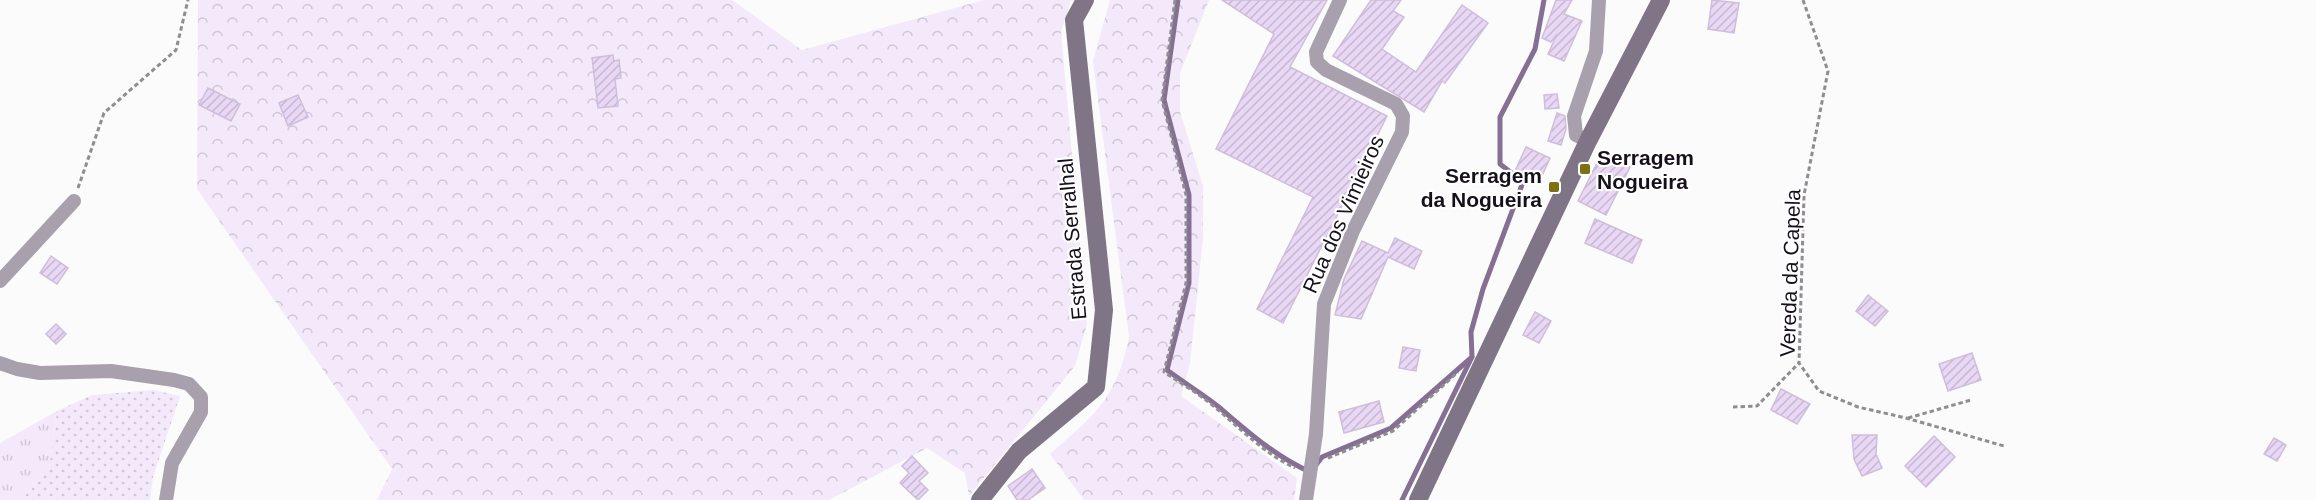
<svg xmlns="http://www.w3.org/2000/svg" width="2316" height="500" viewBox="0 0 2316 500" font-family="Helvetica,sans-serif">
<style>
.grass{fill:url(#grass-tufts)}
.forest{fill:url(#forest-crowns)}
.garden{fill:url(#garden-dots)}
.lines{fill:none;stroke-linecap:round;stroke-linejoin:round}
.stream{stroke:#857094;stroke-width:5}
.building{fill:url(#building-hatch);stroke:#cfbedb;stroke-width:1.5}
.path{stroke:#8f8d92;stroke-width:3;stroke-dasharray:4.5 3;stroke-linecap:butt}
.street{stroke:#a8a0ad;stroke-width:14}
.secondary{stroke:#807587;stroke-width:18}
.poi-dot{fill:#7d7010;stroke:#fff;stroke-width:2}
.labels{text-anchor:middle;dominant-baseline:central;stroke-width:4.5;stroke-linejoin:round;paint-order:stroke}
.poi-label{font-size:21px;font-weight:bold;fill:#16101b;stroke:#fff;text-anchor:start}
.street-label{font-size:21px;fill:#16101b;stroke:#fff}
</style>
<defs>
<pattern id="grass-tufts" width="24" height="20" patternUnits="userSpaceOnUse" patternTransform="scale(1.5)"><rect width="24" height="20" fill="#f3e9fa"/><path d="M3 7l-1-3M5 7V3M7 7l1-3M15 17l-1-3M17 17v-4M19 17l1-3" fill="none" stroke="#d0c7d6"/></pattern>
<pattern id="forest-crowns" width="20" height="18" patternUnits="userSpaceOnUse" patternTransform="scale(1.5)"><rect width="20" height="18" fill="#f3e9fa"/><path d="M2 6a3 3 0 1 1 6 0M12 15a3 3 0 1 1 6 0" fill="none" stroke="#d0c7d6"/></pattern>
<pattern id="garden-dots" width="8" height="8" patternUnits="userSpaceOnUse" patternTransform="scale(1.5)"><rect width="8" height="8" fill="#f3e9fa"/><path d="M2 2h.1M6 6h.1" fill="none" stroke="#d0c7d6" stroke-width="1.8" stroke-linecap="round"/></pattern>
<pattern id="building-hatch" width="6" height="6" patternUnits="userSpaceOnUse" patternTransform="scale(1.5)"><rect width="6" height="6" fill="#e8d7f5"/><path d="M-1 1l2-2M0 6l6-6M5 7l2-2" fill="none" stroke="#c6b8d1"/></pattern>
</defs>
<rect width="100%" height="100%" fill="#fbfbfb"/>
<polygon class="grass" points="57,411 49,469 21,500 0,500 0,443"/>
<g class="forest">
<polygon points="198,0 732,0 802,50 984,0 1071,0 1061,32 1087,324 1075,366 969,496 965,473 927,448 829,500 377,500 392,469 197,189"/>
<path d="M1110 0H1209L1180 73V112L1203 186V239L1190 363 1181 396 1297 478 1294 500H1084L1050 454C1096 414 1116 399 1129 337L1093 61Z"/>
</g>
<polygon class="garden" points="153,390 180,396 153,477 150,500 21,500 49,469 57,411 92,395"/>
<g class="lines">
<g class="stream">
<path d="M1178 0 1164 100 1189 195V283L1167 370C1184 383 1203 394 1220 408 1249 433 1275 456 1310 472"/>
<polyline points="1316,465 1322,457 1391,428 1472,357"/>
<polyline points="1402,500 1472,357 1471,332 1483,289 1523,182 1500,164 1500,117 1535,49 1544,0"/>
</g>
</g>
<g class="building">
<polygon points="1222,0 1327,0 1290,67 1387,116 1283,323 1257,309 1313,197 1216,149 1274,34"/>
<polygon points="1371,0 1401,0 1393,11 1404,17 1382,49 1416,72 1462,5 1488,23 1445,83 1442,81 1424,112 1333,56"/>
<polygon points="1556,0 1572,0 1564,14 1582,21 1564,61 1548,54 1557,34 1551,42 1542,38"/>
<polygon points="1712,0 1739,3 1734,33 1708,29"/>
<polygon points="613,55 614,61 619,60 621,78 615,79 618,106 598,108 592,58"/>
<polygon points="208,88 240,104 231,121 199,105"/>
<polygon points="1557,94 1559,108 1545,109 1544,95"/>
<polygon points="298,95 308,117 288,126 279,103"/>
<polygon points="1557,113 1565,116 1566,129 1561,145 1548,141"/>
<polygon points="1526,147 1550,158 1540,180 1516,169"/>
<polygon points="1602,153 1630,167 1606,215 1578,201"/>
<polygon points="1595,219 1642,240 1632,263 1585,243"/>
<polygon points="1395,238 1422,251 1414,269 1388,257 1361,319 1335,315 1344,279 1362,241 1388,253"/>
<polygon points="51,256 68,268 57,284 40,273"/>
<polygon points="1868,295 1888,311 1875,326 1856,311"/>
<polygon points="1535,312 1551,321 1539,343 1523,335"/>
<polygon points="56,324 66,334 56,344 46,334"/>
<polygon points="1403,347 1420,350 1416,371 1399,368"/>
<polygon points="1972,353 1981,380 1948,391 1939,364"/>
<polygon points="1781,389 1810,404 1797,424 1771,410"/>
<polygon points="1379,401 1384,422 1344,433 1339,412"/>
<polygon points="1852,435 1877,435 1876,454 1882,468 1862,476 1854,459"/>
<polygon points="1934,436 1955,457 1926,487 1905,466"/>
<polygon points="2274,438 2286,445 2277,461 2264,454"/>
<polygon points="912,456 928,473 919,481 928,490 918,500 900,483 909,473 902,466"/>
<polygon points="1032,469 1045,488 1028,500 1017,500 1008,486"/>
</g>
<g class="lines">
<g class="path">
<path d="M1175 0 1162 100 1186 195V283L1164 372C1182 384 1201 395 1217 409 1242 430 1265 454 1295 468"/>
<polyline points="1803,0 1828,71 1804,195 1799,363 1819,391 1858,407 1906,418 2004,446"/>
<polyline points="78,188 104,113 176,50 188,0"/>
<polyline points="1733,407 1757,406 1799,363"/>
<polyline points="1908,418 1971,400"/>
<polyline points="1328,458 1393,431 1458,372"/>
</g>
<g class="street">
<polyline points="1588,141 1576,135 1574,116 1596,51 1599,0"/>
<polyline points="0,281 74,201"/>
<polyline points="0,363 17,369 40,373 111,371 174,380 189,384 201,397 201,412 172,463 166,500"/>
<polyline points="1306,500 1316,434 1324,304 1353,231 1402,132 1403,116 1396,104 1326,70 1317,62 1316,52 1340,0"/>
</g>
<g class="secondary">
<polyline points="980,500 1019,451 1096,387 1104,310 1074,20 1085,0"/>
<polyline points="1418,500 1588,141 1661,0"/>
</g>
</g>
<g class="poi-dot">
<rect x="1579" y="163" width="12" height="12" rx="3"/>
<rect x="1548" y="181" width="12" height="12" rx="3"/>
</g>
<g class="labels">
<g class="poi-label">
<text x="1597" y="157">Serragem<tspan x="1597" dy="24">Nogueira</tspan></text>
<text x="1542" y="175" text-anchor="end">Serragem<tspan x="1542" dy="24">da Nogueira</tspan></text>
</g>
<g class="street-label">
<text transform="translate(1343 214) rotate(-66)">Rua dos Vimieiros</text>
<text transform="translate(1072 239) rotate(-95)">Estrada Serralhal</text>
<text transform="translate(1790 273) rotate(-88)">Vereda da Capela</text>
</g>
</g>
</svg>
